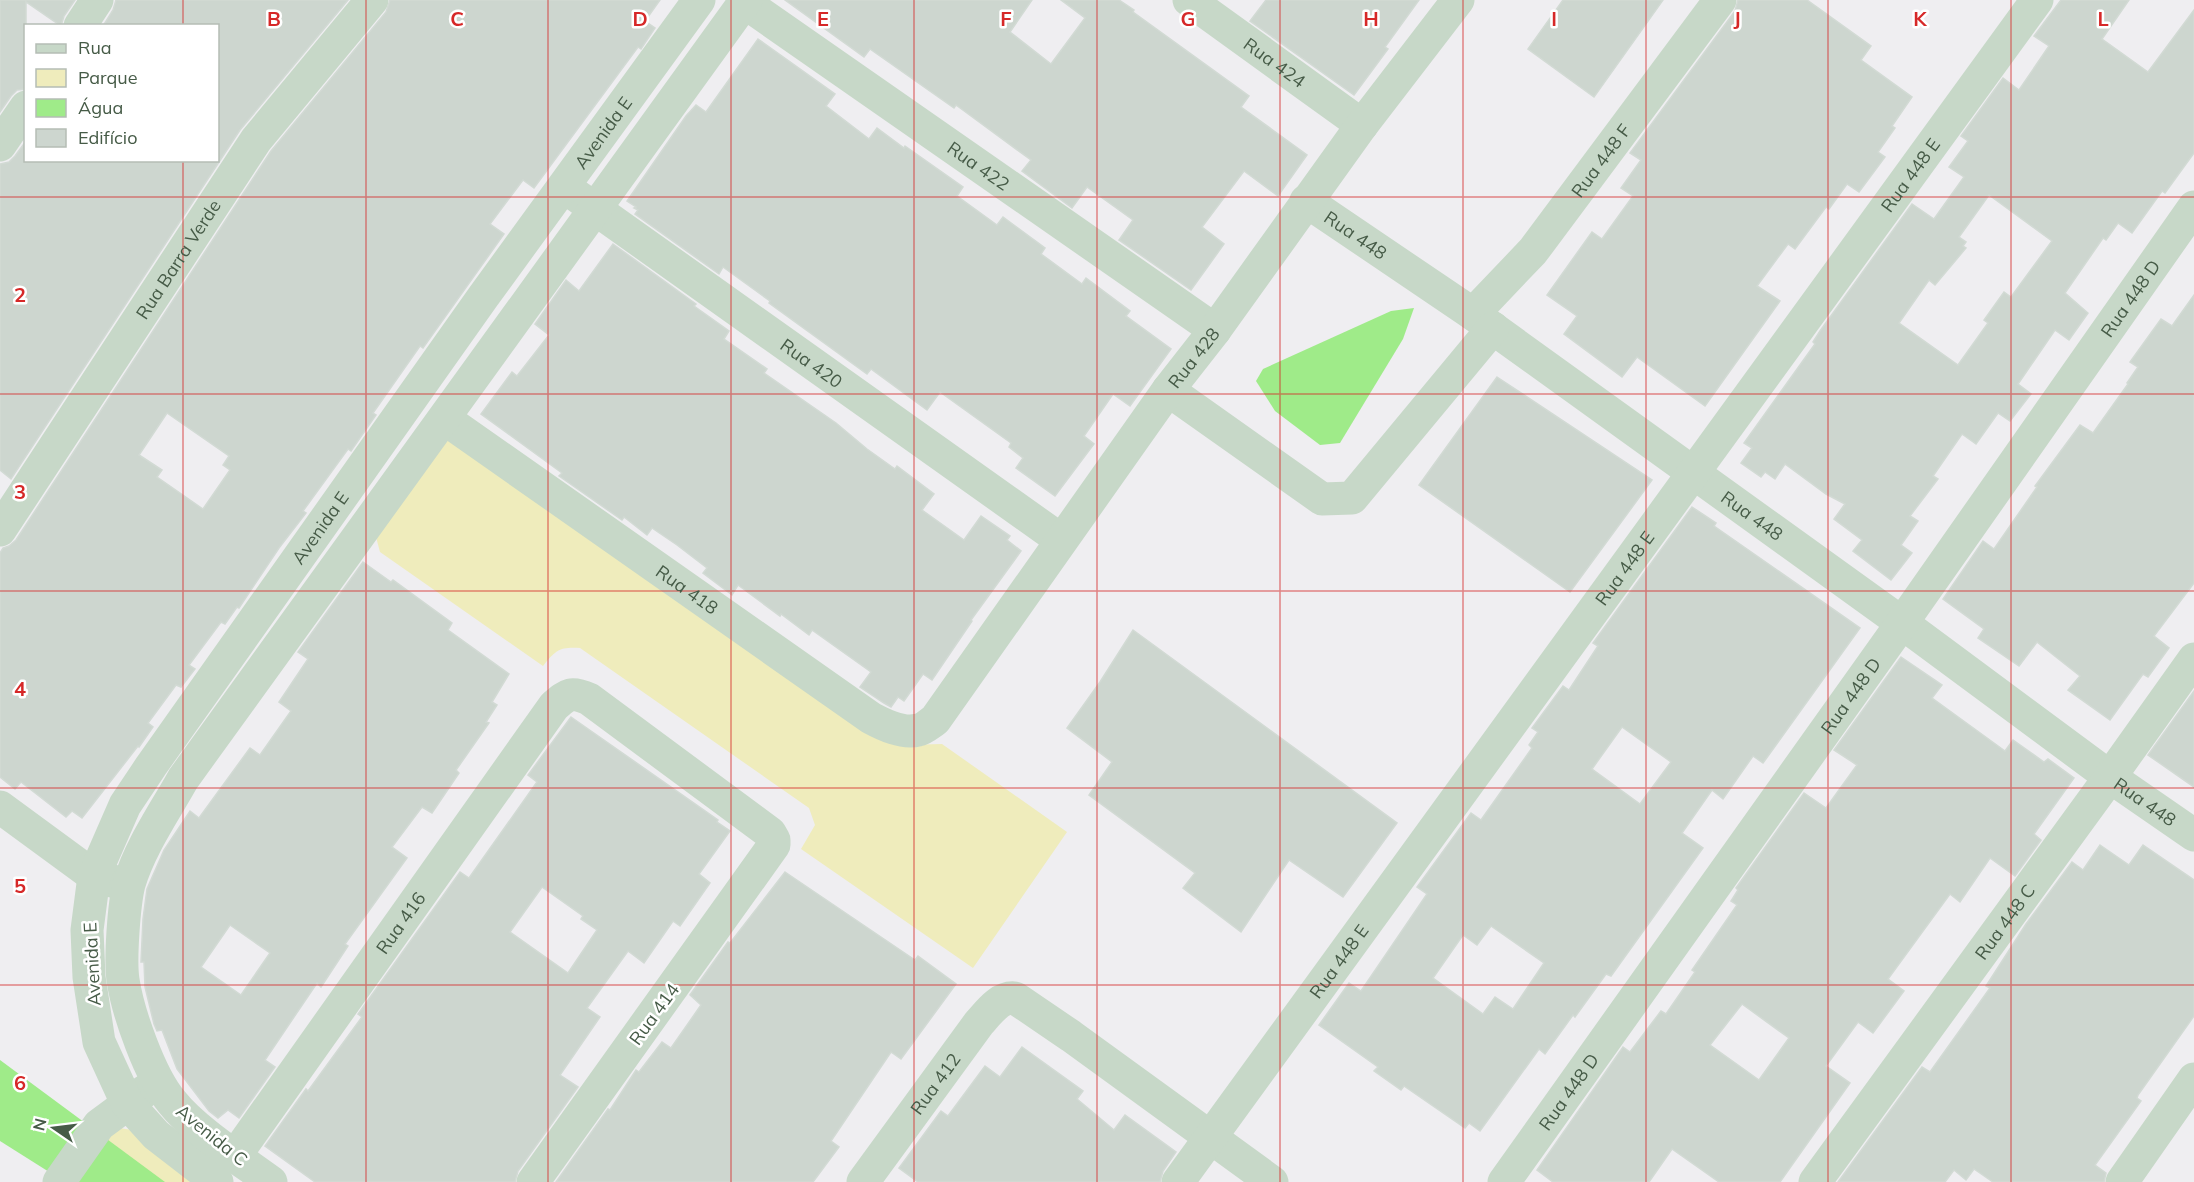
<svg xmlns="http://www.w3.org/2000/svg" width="2194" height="1182" viewBox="0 0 2194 1182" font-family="Mulish,sans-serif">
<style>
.green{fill:#efecbc}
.water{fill:#9feb89}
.building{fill:#cdd6cf;stroke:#d2dad4;stroke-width:1.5;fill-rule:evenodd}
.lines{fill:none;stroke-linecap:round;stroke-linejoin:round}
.minor{stroke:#c7d8c8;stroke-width:33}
.grid{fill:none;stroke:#d62828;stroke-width:1.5;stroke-opacity:0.55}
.labels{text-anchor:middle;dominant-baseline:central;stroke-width:5;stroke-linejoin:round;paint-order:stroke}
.street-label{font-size:18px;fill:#465b47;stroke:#fff}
.grid-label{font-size:20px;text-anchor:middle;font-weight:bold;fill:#d62828;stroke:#fff;stroke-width:5;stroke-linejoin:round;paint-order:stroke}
</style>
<rect width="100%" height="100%" fill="#efeef1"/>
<g class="green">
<path d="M444 437 904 745 942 744 1067 832 973 968 801 849 815 825 809 808 580 648C559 647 556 650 543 666L380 552 376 537Z"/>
<polygon points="106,1126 139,1131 209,1182 68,1182"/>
</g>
<g class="water">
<polygon points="1414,308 1403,339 1340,443 1320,445 1275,411 1256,381 1263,369 1391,311"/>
<polygon points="0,1060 165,1182 65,1182 0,1141"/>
</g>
<g class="building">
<polygon points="0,0 75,0 64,16 61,26 26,2 26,89 17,90 11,96 0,112"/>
<polygon points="116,0 348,0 240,130 11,479 0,470 0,164 9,162 15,156 26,141 26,160 218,160 218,26 103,26 113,10"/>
<path d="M390 0H660L645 21 655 28 641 49 638 47 534 188 523 180 490 224 504 234 423 348 420 346 373 413 376 415 351 451 348 449 303 511 306 513 279 548 239 608 237 607 225 624 221 622 189 665 195 669 181 687 176 685 148 723 153 727 139 747 138 746 82 818 72 811 66 817 21 782 15 789 0 777V553L3 548 9 546 16 540 271 151 386 12ZM167 413 229 456 223 465 230 470 203 509 157 477 162 470 139 455Z"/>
<polygon points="785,0 1032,0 1010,32 1051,64 1085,18 1061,0 1119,0 1134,10 1133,12 1249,96 1241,107 1307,155 1278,196 1244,171 1202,227 1224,244 1191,290 1119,240 1133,220 1087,187 1072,208 1022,171 1031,160 956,105 954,108 870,49 864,57"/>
<polygon points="1266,0 1419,0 1385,47 1388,49 1354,95 1250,21"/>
<polygon points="1563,0 1663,0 1594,97 1528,49"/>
<polygon points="1738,0 1807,0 1871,46 1861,60 1912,97 1892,126 1895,128 1878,152 1885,157 1859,192 1847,184 1829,209 1826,207 1795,249 1788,244 1757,286 1780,301 1705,406 1637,357 1622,377 1564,334 1577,316 1547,295 1592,232 1602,239 1633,196 1621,188 1641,160 1630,153 1735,11"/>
<path d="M2061 0H2129L2102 39 2148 72 2194 10V153L2165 193 2162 191 2132 233 2118 223 2106 240 2103 238 2065 293 2088 313 2069 340 2055 330 2018 384 2031 394 2010 421 1998 413 1976 444 1962 434 1933 476 1938 479 1910 516 1918 521 1901 545 1912 553 1891 580 1853 551 1862 540 1834 519 1845 504 1826 494 1785 464 1775 479 1765 472 1761 477 1741 463 1752 448 1744 443 1815 344 1813 342 1820 331 1912 204 1934 219 1964 177 1949 167 1968 141 1961 136 2003 78 2019 90 2049 46 2034 36ZM1989 195 2052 241 2011 297 2004 292 1984 320 1988 323 1958 365 1899 323 1929 280 1935 285 1966 248 1963 246 1966 242 1959 237Z"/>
<polygon points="758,39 835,94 826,106 869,139 877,128 904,148 905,146 963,187 957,196 997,225 1003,217 1045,248 1041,254 1082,284 1086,278 1130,311 1126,316 1171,349 1130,406 1113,394 1084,436 1094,444 1055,496 1016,468 1023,458 1009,447 1011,443 940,392 927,410 871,369 867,374 769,303 770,301 723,267 719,274 635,214 638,210 634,208 636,207 627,201 686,116 696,105 706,112"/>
<polygon points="613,244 696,304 694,306 729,331 724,339 767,369 764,373 836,423 867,449 895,469 897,466 934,494 922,510 964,540 981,516 1010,536 1007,540 1021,551 971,620 972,621 932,680 923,674 904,701 898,697 891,707 884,703 860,687 871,672 812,630 809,635 781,614 780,616 738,585 732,595 703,573 707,568 677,545 652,528 647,535 624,517 622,520 559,476 562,473 481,414 512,372 517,376 549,335 535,324 566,280 579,291"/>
<polygon points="2194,295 2194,583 2154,636 2169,648 2148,677 2143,674 2110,720 2068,690 2080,676 2037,642 2019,666 1978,638 1984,629 1943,599 1983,541 1994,549 2037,487 2035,486 2080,425 2093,433 2128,384 2127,383 2138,367 2130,362 2161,319 2172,326"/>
<polygon points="1497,377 1652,480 1570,592 1419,485"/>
<path d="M1692 507 1716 523 1714 526 1860 628 1763 763 1753 756 1723 799 1712 790 1682 833 1703 848 1611 976 1606 974 1575 1017 1573 1015 1545 1054 1539 1049 1480 1131 1469 1123 1465 1128 1404 1086 1401 1090 1374 1071 1378 1067 1319 1025 1349 983 1361 991 1427 894 1417 887 1471 813 1481 820 1532 748 1529 745 1538 732 1532 728 1563 686 1569 690 1598 646 1593 643ZM1622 727 1671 762 1640 804 1592 769ZM1491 926 1544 963 1513 1009 1495 997 1483 1014 1433 978 1463 935 1477 945Z"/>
<path d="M363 562 391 582 393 580 452 623 448 630 509 674 492 702 497 705 486 722 489 723 456 770 459 773 432 813 422 807 392 847 407 858 345 944 348 946 321 987 317 983 265 1060 275 1067 239 1118 228 1110 218 1118 209 1111 177 1069 162 1030 157 1031 154 1024 145 987 144 962H141L143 919 147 889 164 850 190 811 199 818 250 748 260 755 291 711 279 702 308 659 298 652ZM230 925 270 953 241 995 201 967Z"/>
<polygon points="1133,630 1397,823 1343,897 1289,860 1241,932 1183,888 1195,873 1089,795 1112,762 1067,728 1100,682"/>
<path d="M1901 657 1942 685 1932 698 2005 751 2013 740 2044 762 2048 759 2074 778 2034 834 2041 840 2015 876 1990 858 1960 902 1950 894 1888 979 1904 991 1873 1033 1858 1022 1826 1066 1850 1083 1780 1182H1719L1672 1149 1649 1182H1553L1537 1170 1623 1047 1630 1052 1661 1011 1666 1014 1695 972 1692 970 1737 905 1731 901 1738 890 1736 888 1804 793 1826 808 1857 765 1834 750ZM1742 1004 1789 1038 1759 1080 1710 1045Z"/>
<polygon points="2194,691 2194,787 2148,755"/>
<path d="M571 717 718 820 717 822 730 831 699 874 710 883 680 926 673 921 644 963 628 951 587 1008 600 1017 560 1075 578 1087 518 1171 515 1182H315L265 1146 306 1089 308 1091 362 1017 358 1014 460 872 469 878 537 782 528 775ZM542 887 583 916 581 919 597 930 568 973 510 932Z"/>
<polygon points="2100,845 2129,865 2143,845 2194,880 2194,1016 2138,1095 2137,1098 2141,1101 2095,1165 2106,1173 2104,1182 1993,1182 1974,1169 1966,1180 1954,1170 1945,1182 1838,1182 1922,1067 1930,1072 1990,988 1986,986 2026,924 2072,862 2083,870"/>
<polygon points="785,872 915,960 918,956 956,984 901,1059 891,1052 831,1141 839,1147 813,1182 556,1182 608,1109 610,1110 636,1070 639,1072 662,1042 671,1048 701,1005 690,995 728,942 730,943"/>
<polygon points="1022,1047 1083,1091 1077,1099 1114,1130 1125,1115 1176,1152 1163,1171 1160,1182 918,1182 899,1168 941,1111 948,1116 985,1066 1000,1077"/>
</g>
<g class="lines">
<g class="minor">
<path id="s1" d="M1189 0 1362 125"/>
<path id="s2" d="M744 2 1215 330"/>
<polyline points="80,26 97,0"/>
<polyline points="0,145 26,107"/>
<path id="s3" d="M577 196 1061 540"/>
<path id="s4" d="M1306 201 1473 314 1902 623 2110 777 2194 835"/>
<path id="s5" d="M1473 314 1533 251 1720 0"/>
<polyline points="1168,390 1322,499 1352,498 1493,328"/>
<path id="s6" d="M445 419 871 718C884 725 903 734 918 730 924 729 930 723 935 720L1168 390 1215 330 1362 125 1458 0"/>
<path id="s7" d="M0 530 256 140 372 0"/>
<polyline points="0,807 94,876 116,882"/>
<path id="s8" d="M235 1156 554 706C568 694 571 691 589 699L770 833 774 840V845L533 1182"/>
<polyline points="59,1182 99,1125 145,1091"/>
<path id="s9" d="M217 1182 156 1135 127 1103 99 1042 89 977 87 930 94 876 125 805 151 766 483 297 699 0"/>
<path d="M271 1182C241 1160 194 1130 172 1102 150 1076 128 1013 123 980 120 959 124 904 129 884 140 847 164 813 183 779L746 0"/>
<path id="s10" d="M863 1182 979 1023C988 1013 1000 996 1015 998L1071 1036 1272 1182"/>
<path id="s11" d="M1178 1182 2037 0"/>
<path id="s12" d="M1504 1182 1902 623 2194 207"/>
<path id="s13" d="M1815 1182 2110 777 2194 659"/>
<polyline points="2122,1182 2194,1079"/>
</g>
</g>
<path class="grid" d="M183 0V26M366 0V1182M548 0V1182M731 0V1182M914 0V1182M1097 0V1182M1280 0V1182M1463 0V1182M1646 0V1182M1828 0V1182M2011 0V1182M183 160V1182M0 197H2194M0 394H2194M0 591H2194M0 788H2194M0 985H2194"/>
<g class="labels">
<g class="street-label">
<text stroke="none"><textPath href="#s1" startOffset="106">Rua 424</textPath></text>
<text stroke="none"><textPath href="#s9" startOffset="1257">Avenida E</textPath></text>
<text stroke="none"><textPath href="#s5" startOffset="200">Rua 448 F</textPath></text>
<text stroke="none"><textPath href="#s2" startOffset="286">Rua 422</textPath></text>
<text stroke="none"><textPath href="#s11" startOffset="1245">Rua 448 E</textPath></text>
<text stroke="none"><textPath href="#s4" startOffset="60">Rua 448</textPath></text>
<text stroke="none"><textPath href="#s7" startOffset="324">Rua Barra Verde</textPath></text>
<text stroke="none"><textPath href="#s12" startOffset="1083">Rua 448 D</textPath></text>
<text stroke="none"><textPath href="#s6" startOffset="1035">Rua 428</textPath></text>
<text stroke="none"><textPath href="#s3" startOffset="288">Rua 420</textPath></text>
<text stroke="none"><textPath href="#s4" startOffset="546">Rua 448</textPath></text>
<text stroke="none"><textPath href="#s9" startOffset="771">Avenida E</textPath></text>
<text stroke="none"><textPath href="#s11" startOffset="759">Rua 448 E</textPath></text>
<text stroke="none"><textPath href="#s6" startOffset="296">Rua 418</textPath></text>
<text stroke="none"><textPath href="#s12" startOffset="597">Rua 448 D</textPath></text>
<text stroke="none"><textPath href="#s4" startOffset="1032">Rua 448</textPath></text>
<text stroke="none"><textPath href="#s13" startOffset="322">Rua 448 C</textPath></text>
<text stroke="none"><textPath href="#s8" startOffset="286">Rua 416</textPath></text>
<text stroke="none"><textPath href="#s11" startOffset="273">Rua 448 E</textPath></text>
<text transform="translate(92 964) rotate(-93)">Avenida E</text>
<text transform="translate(654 1014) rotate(-54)">Rua 414</text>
<text stroke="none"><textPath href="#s10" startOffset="122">Rua 412</textPath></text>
<text stroke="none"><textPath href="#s12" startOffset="111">Rua 448 D</textPath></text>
<text transform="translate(212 1135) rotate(39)">Avenida C</text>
</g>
</g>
<g class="grid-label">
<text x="274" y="26">B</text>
<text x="457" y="26">C</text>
<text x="640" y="26">D</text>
<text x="823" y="26">E</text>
<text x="1006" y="26">F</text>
<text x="1188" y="26">G</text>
<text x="1371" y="26">H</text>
<text x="1554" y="26">I</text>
<text x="1737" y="26">J</text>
<text x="1920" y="26">K</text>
<text x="2103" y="26">L</text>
<text x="20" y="302">2</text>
<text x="20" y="499">3</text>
<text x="20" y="696">4</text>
<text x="20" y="893">5</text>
<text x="20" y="1090">6</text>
</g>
<rect x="24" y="24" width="195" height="138" fill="#ffffff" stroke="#b5bdb5" stroke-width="1.5"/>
<rect x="36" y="44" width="30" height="9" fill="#c7d8c8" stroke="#b5bdb5" stroke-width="1.5"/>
<text x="78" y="54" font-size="18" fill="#465b47">Rua</text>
<rect x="36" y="69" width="30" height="18" fill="#efecbc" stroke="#b5bdb5" stroke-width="1.5"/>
<text x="78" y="84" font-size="18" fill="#465b47">Parque</text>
<rect x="36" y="99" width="30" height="18" fill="#9feb89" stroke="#b5bdb5" stroke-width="1.5"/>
<text x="78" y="114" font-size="18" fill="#465b47">Água</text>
<rect x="36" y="129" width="30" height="18" fill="#cdd6cf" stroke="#b5bdb5" stroke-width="1.5"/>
<text x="78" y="144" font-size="18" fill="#465b47">Edifício</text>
<g transform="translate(54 1128) rotate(284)" stroke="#ffffff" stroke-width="4.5" paint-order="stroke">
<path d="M0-4.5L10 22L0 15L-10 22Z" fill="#465b47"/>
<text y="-9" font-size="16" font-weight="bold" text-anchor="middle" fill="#465b47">N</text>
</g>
</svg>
